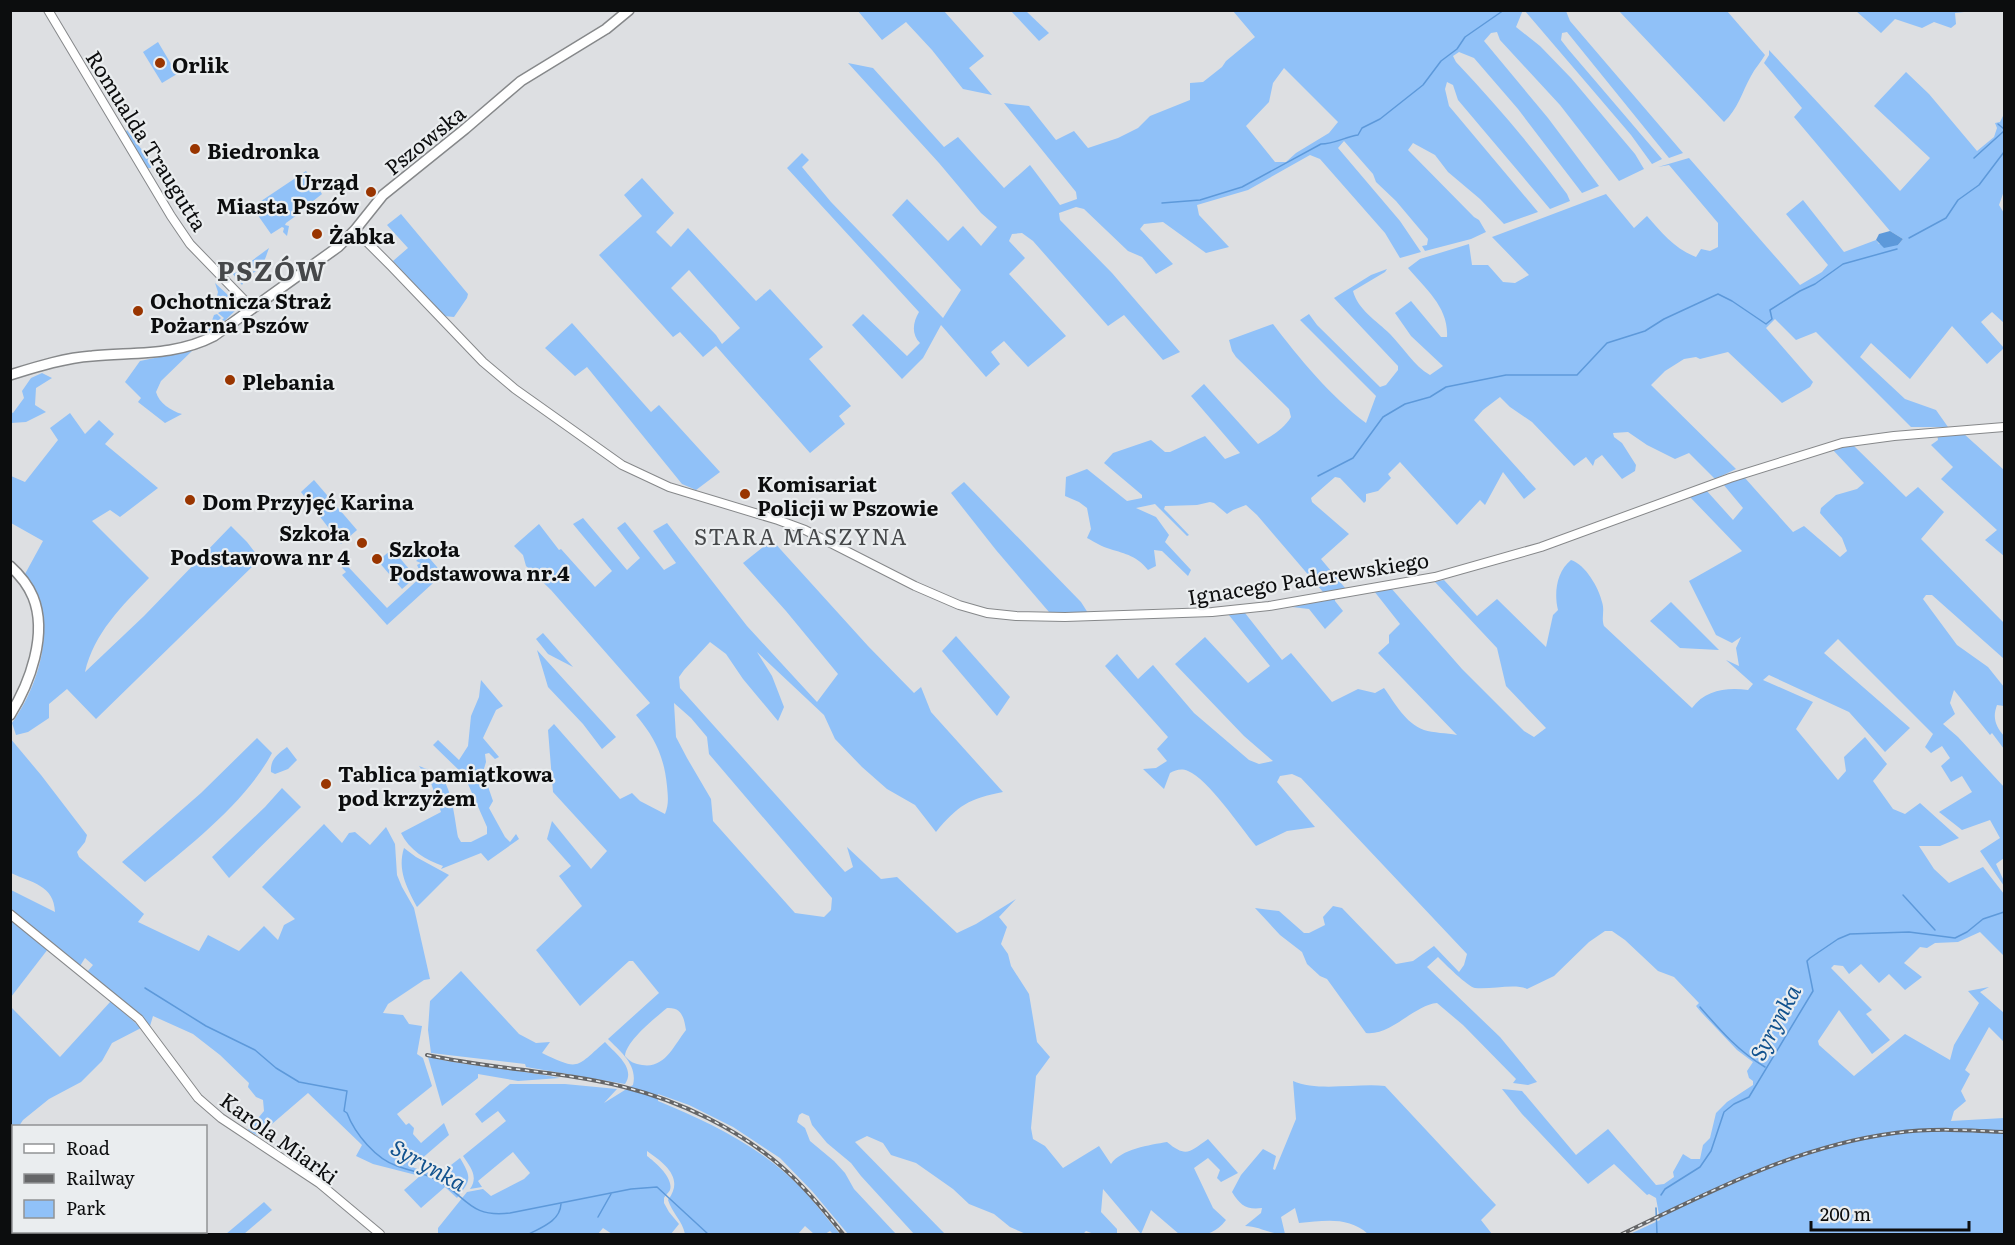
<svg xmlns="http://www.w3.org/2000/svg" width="2015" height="1245" viewBox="0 0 2015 1245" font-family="Literata,serif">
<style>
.green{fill:#90c1f8;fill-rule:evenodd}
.water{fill:#5d99da}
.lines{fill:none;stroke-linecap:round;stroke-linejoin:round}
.stream{stroke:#5d99da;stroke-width:1.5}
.tertiary-casing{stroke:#86888a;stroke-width:10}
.secondary-casing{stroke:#86888a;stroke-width:12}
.tertiary{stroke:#fff;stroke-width:8}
.secondary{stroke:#fff;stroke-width:9}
.rail-casing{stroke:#656668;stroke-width:4}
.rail{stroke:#eaedef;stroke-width:1.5;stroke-dasharray:4.5;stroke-linecap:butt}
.poi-dot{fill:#993500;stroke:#eaedef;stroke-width:2}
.labels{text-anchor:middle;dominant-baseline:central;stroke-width:4.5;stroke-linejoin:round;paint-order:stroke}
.poi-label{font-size:21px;font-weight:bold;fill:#0c0d0e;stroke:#eaedef;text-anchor:start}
.street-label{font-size:21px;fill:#0c0d0e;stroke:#eaedef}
.neighbourhood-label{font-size:22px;letter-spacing:1.5px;fill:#46484a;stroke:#eaedef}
.water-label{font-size:22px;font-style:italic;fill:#11528e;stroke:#eaedef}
.district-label{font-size:27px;font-weight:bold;letter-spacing:1.5px;fill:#46484a;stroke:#eaedef}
</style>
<rect width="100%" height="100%" fill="#dddfe2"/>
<g class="green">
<path d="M1523 10 1516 27 1540 46 1571 78 1635 154 1644 169 1619 181 1560 105 1500 40 1497 32 1491 33 1484 41 1548 118 1599 186 1582 193 1518 109 1474 58 1459 52 1453 56 1456 62C1496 104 1532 147 1567 194L1570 201 1550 209 1458 100 1453 85 1447 82 1445 89 1449 106 1538 212 1504 224 1480 199 1448 172 1435 155 1413 143 1408 150 1474 217 1479 220 1486 232 1471 239 1425 251 1422 246 1427 245 1428 239 1396 201 1376 182 1373 174 1344 141 1338 148 1400 221 1421 252 1400 258 1385 233 1320 159 1310 155 1248 190 1197 205 1199 215 1229 247 1206 253 1163 222 1144 224 1140 229 1173 264 1156 274 1142 257 1128 251 1084 209 1076 207 1059 213 1060 220 1112 273 1180 352 1163 360 1124 315 1108 326 1033 241 1022 233 1012 234 1009 241 1025 258 1009 274 1066 336 1028 367 1004 341 991 352 1000 364 986 377 941 325 923 358 902 379 852 325 863 314 907 356 920 343C911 334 913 322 919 312L787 168 802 153 809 160 802 167 831 202 943 318 961 290 892 215 907 199 948 241 963 226 981 246 997 227 981 213 939 163 848 63 873 68 944 147 958 137 1004 188 1030 165 1060 205 1077 199 1076 192 1004 103 1029 106 1056 140 1074 131 1088 148 1118 138 1138 128 1150 116 1190 100V83L1203 82 1222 67 1226 61 1255 37 1233 11ZM1284 68 1338 122 1329 133 1296 153 1286 162H1275L1246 126 1269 102 1273 83Z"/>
<polygon points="858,11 944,11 984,56 969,68 992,95 963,89 932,50 906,22 882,40"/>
<polygon points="1011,11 1026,11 1049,33 1039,41"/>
<polygon points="1525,11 1566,11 1570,21 1683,153 1669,158 1567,32 1562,33 1561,40 1568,49 1662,159 1652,164 1631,135"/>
<path d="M1619 11H1727L1765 55C1761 62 1755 68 1751 76 1742 92 1738 109 1724 122Z"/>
<polygon points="1856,11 1973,11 1955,13 1956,24 1951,28 1934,22 1922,28 1895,19 1881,33"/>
<polygon points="158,42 177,74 162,83 143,52"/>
<path d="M1769 50 1900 191 1930 158 1874 106 1906 72 1929 94 1977 151 1994 137 1997 128 1995 123 2000 122 2004 114V191L1999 205 2004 213V323L1992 312 1981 322 2004 348 1987 364 1952 326 1910 379 1871 343 1860 357 1905 399 1936 410 1948 427H1911L1816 332 1796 340 1775 319 1766 328 1813 382 1810 387 1782 403 1728 352 1700 359 1696 357 1684 359 1665 371 1651 385 1736 469 1715 479 1689 453 1675 459 1647 445 1628 432 1613 433 1614 437 1622 443 1636 465 1635 471 1622 479 1602 455 1595 460 1593 466 1586 457 1574 466 1532 422 1510 407 1500 397 1483 410 1474 420 1536 489 1524 499 1503 472 1485 505 1480 500 1457 525 1400 462 1388 474 1391 478 1378 491 1366 494V501L1364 503 1340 478 1335 477 1311 498 1312 502 1349 534 1321 559 1346 589 1323 592 1257 515 1246 505 1233 510 1227 514 1214 503 1210 502 1197 505 1165 506 1164 509 1167 512 1189 535 1187 536 1155 504 1136 508 1156 517 1169 535 1165 542 1191 570 1188 576 1162 551 1154 550 1156 566 1148 570C1137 556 1126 554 1110 549 1102 547 1095 542 1087 538L1091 529 1087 508 1079 502 1065 496 1066 477 1087 469 1127 501 1142 498V495L1104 463 1113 453 1151 440 1165 452H1170L1205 436 1225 459 1240 453 1191 396 1204 384 1258 444C1271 436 1283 430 1291 417L1289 409 1236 357 1232 351 1229 340 1273 324C1299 358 1331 397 1366 423L1376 396 1300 320 1309 314 1317 325 1380 387 1386 385 1398 370V366L1334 298 1371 275 1387 269 1385 272 1353 291C1358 310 1377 321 1390 334 1403 347 1414 366 1430 375L1443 366 1411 336 1395 313 1411 301 1441 337H1447C1449 308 1426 289 1408 268L1420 259 1469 244 1472 265H1488L1503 282 1515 283 1529 275 1492 237 1606 194 1634 228 1647 216C1661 232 1675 249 1696 257L1701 249 1710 251 1718 247V223L1669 165 1658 167 1689 158 1800 285 1822 272 1828 265 1786 214 1803 200 1844 252 1876 240 1879 244 1898 245 1903 239 1890 231 1794 117 1802 108 1764 63 1769 55Z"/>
<polygon points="127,130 151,162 151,168 145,168 125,133"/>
<polygon points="306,171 322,194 308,205 308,207 286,223 285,225 289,226 287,236 283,232 284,228 282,227 271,234 252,207"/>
<path d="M642 178 674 213 656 232 671 247 688 228 756 301 770 289 823 347 809 359 851 406 839 416 845 424 810 453 716 346 703 357 680 332 673 337 599 255 642 216 624 195ZM689 270 740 328 722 344 716 335 671 288Z"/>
<polygon points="401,214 468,294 467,298 454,317 444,316 393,261 408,248 387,225"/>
<path d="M269 248C262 268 263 268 242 269V268Z"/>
<polygon points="256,271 246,278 242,285 232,273"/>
<polygon points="215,283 229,296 226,300 221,299 220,302 218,302 217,308 214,308 218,292"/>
<polygon points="233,299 237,304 238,308 216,329 207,334 214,315 217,314 221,318 218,321 220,322 224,318 218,313 229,307 231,308 228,304"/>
<polygon points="572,323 651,412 659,405 720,472 696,490 682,484 587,367 575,376 545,348"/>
<path d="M193 350 161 381 156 392C159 403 171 411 182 414L165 423 138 402 141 398 125 382 140 361Z"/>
<polygon points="42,373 52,378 36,388 35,405 46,412 26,422 11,423 11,412 13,413 24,398 22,391 31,378"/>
<path d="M70 413 85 434 99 420 114 434 105 444 158 488 120 517 110 510 92 521 149 578C122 606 94 633 85 672L144 616 231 526 247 542 260 559 96 719 67 689 49 704V718L28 732 16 735 12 723C41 683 60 616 25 574L43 541 11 523V476L25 482 58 440 50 428Z"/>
<polygon points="1937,434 1964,434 2004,470 2004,556 1985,540 1997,530 1941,479 1953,467 1931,445 1938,440"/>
<path d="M1854 446 1906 497 1918 487 1944 512 1921 539 2004 623V657L2003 658 1932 595H1926L1923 599 1957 645 1988 667 2004 687V706L1997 705C1992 718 1996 727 2004 736V749L1992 733 1990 735 1954 690 1950 703 1955 714 1943 724 1958 737 2004 787V858L1996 864 2004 881V886L1980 851 2000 838 1990 820 1962 830 1939 812 1972 792 1962 776 1951 782 1941 766 1950 758 1942 746 1931 753 1925 747 1933 734 1838 639 1824 653 1910 728 1885 752 1849 712 1769 675 1763 680 1813 702 1796 729 1838 780 1846 771 1844 757 1865 737 1887 764 1873 781 1893 809 1905 814 1920 803 1959 838 1940 846H1919L1934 869 1949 883 1983 867 2004 894V956L1980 932 1958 942 1935 943 1927 948 1920 947 1904 963 1922 977 1905 990 1889 974 1879 983 1861 964 1849 974 1843 966 1834 965 1831 968 1872 1010 1866 1014 1890 1040 1872 1054 1839 1010 1818 1041 1819 1045 1854 1076 1905 1034 1950 1060 1954 1045 1979 1003 1968 991 1989 987 1980 992 2004 1013V1042L1989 1027 1965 1070 1970 1074 1961 1091 1966 1101 1954 1111 1951 1121 2004 1118V1234H1630L1660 1220 1656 1198 1649 1194 1647 1195 1614 1164 1588 1184 1522 1114 1502 1089 1522 1091 1576 1155 1608 1129 1656 1185 1664 1184 1674 1177 1673 1172 1683 1154 1691 1159H1700L1703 1145 1710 1138 1716 1113 1727 1102 1753 1085V1081L1749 1078 1747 1071 1753 1062 1737 1050 1701 1012 1696 1006 1699 1003 1674 977 1658 971 1625 940 1612 931H1605L1589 942 1554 976 1527 989C1515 983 1490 990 1475 988 1467 986 1445 964 1438 957L1427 967 1500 1037 1537 1082 1528 1085 1513 1083 1516 1079 1463 1025 1437 1003C1414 1005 1391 1036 1366 1033L1327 979 1320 976 1307 964 1302 952 1280 935 1255 908 1279 911 1304 933H1309L1325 925 1323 917 1333 906 1342 908 1396 964 1413 961 1434 946 1459 972 1464 965 1467 954 1301 778 1292 774 1280 776 1277 782 1315 827 1287 831 1256 846C1241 828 1208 779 1188 771 1181 768 1176 770 1170 773L1164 789 1143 769 1156 768 1167 761 1157 749 1168 737 1105 666 1117 654 1138 679 1153 665 1194 713 1249 760 1259 764 1273 761 1244 736 1175 664 1205 637 1248 683 1270 666 1228 614 1245 613 1282 660 1291 653 1332 702 1358 689 1375 693 1384 688C1395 703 1405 723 1424 730 1433 733 1447 733 1457 735L1378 653 1389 643V635L1400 624 1374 591 1391 588 1462 669 1524 731 1534 737 1546 728 1506 686 1497 648 1435 582 1444 580 1477 616 1497 599 1546 647 1553 615 1558 610C1554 594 1556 572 1571 560 1585 564 1599 588 1602 602 1605 611 1601 618 1604 626L1692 708C1705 690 1727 687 1748 690L1753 684 1726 660 1739 666 1736 648 1741 637 1732 643 1716 635 1689 581 1742 551 1689 496 1706 490 1733 520 1743 508 1723 484 1745 478 1793 532 1804 526 1840 557 1847 551 1842 538 1820 513 1821 508 1836 495 1857 489 1864 483 1832 449Z"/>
<polygon points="314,480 357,530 341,544 301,492"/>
<polygon points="964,482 1081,602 1088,613 1049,612 996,550 951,493"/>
<path d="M583 518 627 570 640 558 617 528 625 522 664 570 676 563 653 531 667 523 747 626 817 702 838 674 786 611 743 563 772 540 868 646 914 693 921 687 931 712 1003 792C970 798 957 806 936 832L915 805 887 789 862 767 835 739 824 715 757 652 772 676 784 707 778 721 743 679 726 654 710 642 684 670 679 677 680 688 845 872 853 867 847 847 881 879 897 877 957 933 976 924 1016 899 999 917 1007 927 1001 944 1008 954 1011 966 1029 994 1037 1042 1050 1057 1036 1076 1031 1128 1033 1139 1045 1146 1063 1168 1099 1146 1111 1164C1121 1149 1150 1145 1167 1142 1186 1158 1190 1152 1208 1139L1238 1173 1221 1182 1217 1178 1220 1170 1208 1158 1194 1168 1213 1208 1226 1220C1212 1238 1200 1235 1179 1234L1151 1210 1141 1234 1103 1189 1101 1212 1117 1229V1234H1094L1086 1231 1083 1234H1026L1010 1227 994 1214 969 1204 953 1189 916 1163 891 1155 883 1143 867 1136 855 1142 945 1234H914L861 1176 851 1163 827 1143 812 1125 809 1116 802 1113 799 1115 797 1122 805 1128 810 1141 834 1161 845 1173 854 1189 896 1234H848L812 1191 780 1158 733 1127 689 1105 658 1094V1101C711 1123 764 1148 804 1191 817 1205 828 1220 840 1234H833L830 1231 825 1234H814L805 1226 798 1234H685C682 1220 672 1213 668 1200 685 1178 664 1163 647 1151V1156C655 1162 674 1178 670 1190 670 1191 664 1197 664 1198V1203L669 1212 679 1224 671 1234H612L603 1228 598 1234H438V1228L467 1192 483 1189 491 1196 524 1179 530 1173 513 1152 478 1181 482 1187 470 1189C479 1176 470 1167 463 1156L506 1121 498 1111 482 1123 475 1114 510 1084H565L617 1089 604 1103 633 1085C638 1065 620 1051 608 1039L659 993 633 961H629L580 1006 536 950 582 906 559 876 571 866 547 839 552 821 591 869 607 851 553 792 548 730 554 724 620 799 632 793 640 801 665 814C669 804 668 797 667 786 664 756 655 738 636 715L650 703 551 590 526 566 523 555 514 546 539 524 559 550 561 549 595 587 612 571 573 524ZM674 703 691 718 707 737 709 754 832 898 831 910 824 917 795 913 713 821 711 799 687 758 676 737ZM667 1008C682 1007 684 1018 686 1030 674 1045 665 1069 642 1065 635 1064 630 1062 625 1056 626 1041 655 1018 667 1008Z"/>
<polygon points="392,549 416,577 402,589 378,561"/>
<polygon points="425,553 443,574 387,625 342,575 346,572 336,561 338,556 387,608 422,576 417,565 421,563 416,561"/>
<polygon points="1335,598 1335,601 1343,611 1325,629 1309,609 1292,607"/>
<polygon points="1671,602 1719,650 1680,648 1650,621"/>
<polygon points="543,633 573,667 548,654 536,639"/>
<polygon points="956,636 1010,697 997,716 942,651"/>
<polygon points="537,650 616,737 602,749 583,724 548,687"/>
<path d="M481 680 503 706 496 710 483 738 499 757 495 759 489 753 485 754 486 762 483 772 493 801 489 808 505 837 510 842 516 834 519 839 488 861 481 853 441 869 443 866C426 860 409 850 401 833L441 812 431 783 419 766C426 769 435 771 441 777 452 788 455 821 458 837L461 842H471L487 834V827L464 775 433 745 438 740 459 760 468 746 471 716 479 697Z"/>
<path d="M10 738 41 775 87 835 85 842 77 852 79 857 144 914 138 922 199 951 208 935 239 951 264 926 278 940 284 925 295 919 262 887 324 824 342 843 349 833 355 832 370 845 386 827 395 844 397 875 402 887 414 908 430 979 424 980 388 1004 383 1013 403 1015 409 1024 422 1026 417 1054 423 1058 432 1086 397 1114 406 1125 409 1123 414 1128 413 1134 421 1143 444 1123 449 1135 412 1167 437 1176 460 1158C472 1178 471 1180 457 1198L445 1187 421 1208 404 1190 420 1176 373 1164 356 1156 362 1145 308 1093 258 1136 248 1130 264 1111 263 1100 256 1097 248 1087 249 1083 220 1055 193 1034 153 1016 150 1026 137 1012 87 972 93 965 85 958 80 966 11 909V890L55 912C54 885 32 883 11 873Z"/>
<path d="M257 738 272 753C246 802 188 847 145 882L122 862 201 793Z"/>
<path d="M287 747 297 760 288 769 275 774 271 772C270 759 278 754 287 747Z"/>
<polygon points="282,788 301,807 229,878 212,857 265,807"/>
<path d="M404 848 416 857 449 875 417 907C407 888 397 870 404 848Z"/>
<polygon points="12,921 48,949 11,997 10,923"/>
<path d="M461 971 519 1034 536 1043 550 1042 542 1053C580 1071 575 1068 605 1042 616 1054 636 1068 625 1084L526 1067 525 1064 431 1053 428 1030 430 1001Z"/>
<polygon points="111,1001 141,1028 112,1043 102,1061 81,1082 49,1099 23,1120 19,1126 14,1126 13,1135 11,1140 11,1007 60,1057"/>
<path d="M428 1057C472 1067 516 1069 560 1078L518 1081 478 1074V1078L442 1106Z"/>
<path d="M1293 1081C1317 1092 1358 1083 1385 1086L1496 1205 1481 1220 1492 1234H1368C1348 1216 1324 1221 1299 1223L1295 1208 1281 1217 1285 1234C1271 1235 1259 1226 1245 1226L1261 1213 1262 1208C1246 1210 1240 1205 1232 1192L1241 1175 1263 1149 1276 1156 1273 1169 1275 1170 1296 1119Z"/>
<polygon points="264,1202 272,1210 244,1234 226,1234"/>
</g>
<polygon class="water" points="1890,231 1903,239 1898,245 1884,248 1876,240 1879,234"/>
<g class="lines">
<g class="stream">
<polyline points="1998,124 2004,129"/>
<polyline points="1974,158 2004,131"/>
<path d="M1162 203 1200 200 1242 187 1321 144C1334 144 1345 137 1358 135L1362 128 1380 119 1423 85 1441 61 1457 49 1465 37 1504 10"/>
<polyline points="1909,238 1946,218 1958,200 1979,185 2004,152"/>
<polyline points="1318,476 1353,458 1383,417 1405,404 1430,397 1446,387 1506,375 1577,375 1607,343 1645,331 1664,319 1718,294 1732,301 1766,324 1772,319 1770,310 1800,291 1815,284 1843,264 1897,249"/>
<polyline points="1903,895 1935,930"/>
<path d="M145 988 206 1026 255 1050 276 1068 299 1082 347 1091 344 1111 347 1113C355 1134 376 1159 397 1166 411 1171 424 1173 437 1180 468 1197 469 1218 510 1213L631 1189 657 1187 708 1234"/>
<path d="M1700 1007C1720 1030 1739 1052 1765 1067"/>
<polyline points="1661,1195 1665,1189 1700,1167 1711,1151 1724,1112 1734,1104 1749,1097 1813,991 1807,961 1810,958 1838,939 1850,934 1909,932 1955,938 1967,932 1983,919 2004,912"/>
<polyline points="1656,1208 1657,1234"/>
<polyline points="598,1217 611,1194"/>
<path d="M529 1234C542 1227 560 1221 561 1204"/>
</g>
<defs>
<g id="tertiary">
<polyline points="48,10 171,216 190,244 252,308"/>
<polyline points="355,230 391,266 483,362 515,389 622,465 669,487 778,520 805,530 915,586 959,605 987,613 1016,616 1065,617 1212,612 1269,606 1435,577 1541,547 1730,478 1842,443 1894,436 2004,427"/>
<polyline points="10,914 139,1019 198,1098 221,1118 319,1183 380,1234"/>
</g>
<g id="secondary">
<path d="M10 375C36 367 64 358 92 356 134 352 176 356 214 336L338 247 355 230 383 195 465 129 521 81 606 29 629 10"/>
<path d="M10 566C20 575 28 585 33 597 48 634 30 683 10 715"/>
</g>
</defs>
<use href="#tertiary" class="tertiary-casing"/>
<use href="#secondary" class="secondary-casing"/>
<use href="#tertiary" class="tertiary"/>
<use href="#secondary" class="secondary"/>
<defs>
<g id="rail">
<path d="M427 1055C492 1069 560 1071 624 1087 680 1101 738 1129 782 1167 805 1187 824 1210 843 1234"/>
<path d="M1622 1234C1710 1192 1796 1146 1895 1133 1931 1128 1968 1130 2004 1132"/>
</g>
</defs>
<use href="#rail" class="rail-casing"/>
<use href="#rail" class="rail"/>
</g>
<g class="poi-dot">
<circle cx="160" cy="63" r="6"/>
<circle cx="195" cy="149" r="6"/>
<circle cx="371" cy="192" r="6"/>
<circle cx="317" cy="234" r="6"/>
<circle cx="138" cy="311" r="6"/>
<circle cx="230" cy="380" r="6"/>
<circle cx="745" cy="494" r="6"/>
<circle cx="190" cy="500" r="6"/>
<circle cx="362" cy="543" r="6"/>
<circle cx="377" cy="559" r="6"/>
<circle cx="326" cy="784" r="6"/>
</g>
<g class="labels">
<g class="poi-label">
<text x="172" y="63">Orlik</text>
<text x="207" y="149">Biedronka</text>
<text x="359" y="180" text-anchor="end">Urząd<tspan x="359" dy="24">Miasta Pszów</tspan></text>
<text x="329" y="234">Żabka</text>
<text x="150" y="299">Ochotnicza Straż<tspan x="150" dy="24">Pożarna Pszów</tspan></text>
<text x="242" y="380">Plebania</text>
<text x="757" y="482">Komisariat<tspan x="757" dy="24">Policji w Pszowie</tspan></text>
<text x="202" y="500">Dom Przyjęć Karina</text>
<text x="350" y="531" text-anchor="end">Szkoła<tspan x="350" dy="24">Podstawowa nr 4</tspan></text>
<text x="389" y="547">Szkoła<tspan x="389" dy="24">Podstawowa nr.4</tspan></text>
<text x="338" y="772">Tablica pamiątkowa<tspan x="338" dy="24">pod krzyżem</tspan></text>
</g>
<g class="street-label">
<text transform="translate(424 139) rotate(-39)">Pszowska</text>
<text transform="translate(148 140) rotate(58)">Romualda Traugutta</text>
<text transform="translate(1308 577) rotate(-9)">Ignacego Paderewskiego</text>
<text transform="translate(280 1137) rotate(36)">Karola Miarki</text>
</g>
<g class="neighbourhood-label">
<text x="801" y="535">STARA MASZYNA</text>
</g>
<g class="water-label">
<text transform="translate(1774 1022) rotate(-62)">Syrynka</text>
<text transform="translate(429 1164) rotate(29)">Syrynka</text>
</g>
<g class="district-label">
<text x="272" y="269">PSZÓW</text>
</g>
</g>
<rect width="2015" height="1245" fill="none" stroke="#0c0d0e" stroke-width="24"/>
<rect x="12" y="1125" width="195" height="108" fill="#eaedef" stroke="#919395" stroke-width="1.5"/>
<rect x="24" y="1144" width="30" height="9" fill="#ffffff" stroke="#919395" stroke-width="1.5"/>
<text x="66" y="1155" font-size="18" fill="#0c0d0e">Road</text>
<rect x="24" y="1174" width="30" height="9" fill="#656668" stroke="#919395" stroke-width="1.5"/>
<text x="66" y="1185" font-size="18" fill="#0c0d0e">Railway</text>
<rect x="24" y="1200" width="30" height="18" fill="#90c1f8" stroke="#919395" stroke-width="1.5"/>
<text x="66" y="1215" font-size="18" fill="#0c0d0e">Park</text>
<path d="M1811 1221v9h158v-9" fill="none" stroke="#0c0d0e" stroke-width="3"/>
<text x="1820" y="1221" font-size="18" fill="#0c0d0e" stroke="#eaedef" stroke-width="4.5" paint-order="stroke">200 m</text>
</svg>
